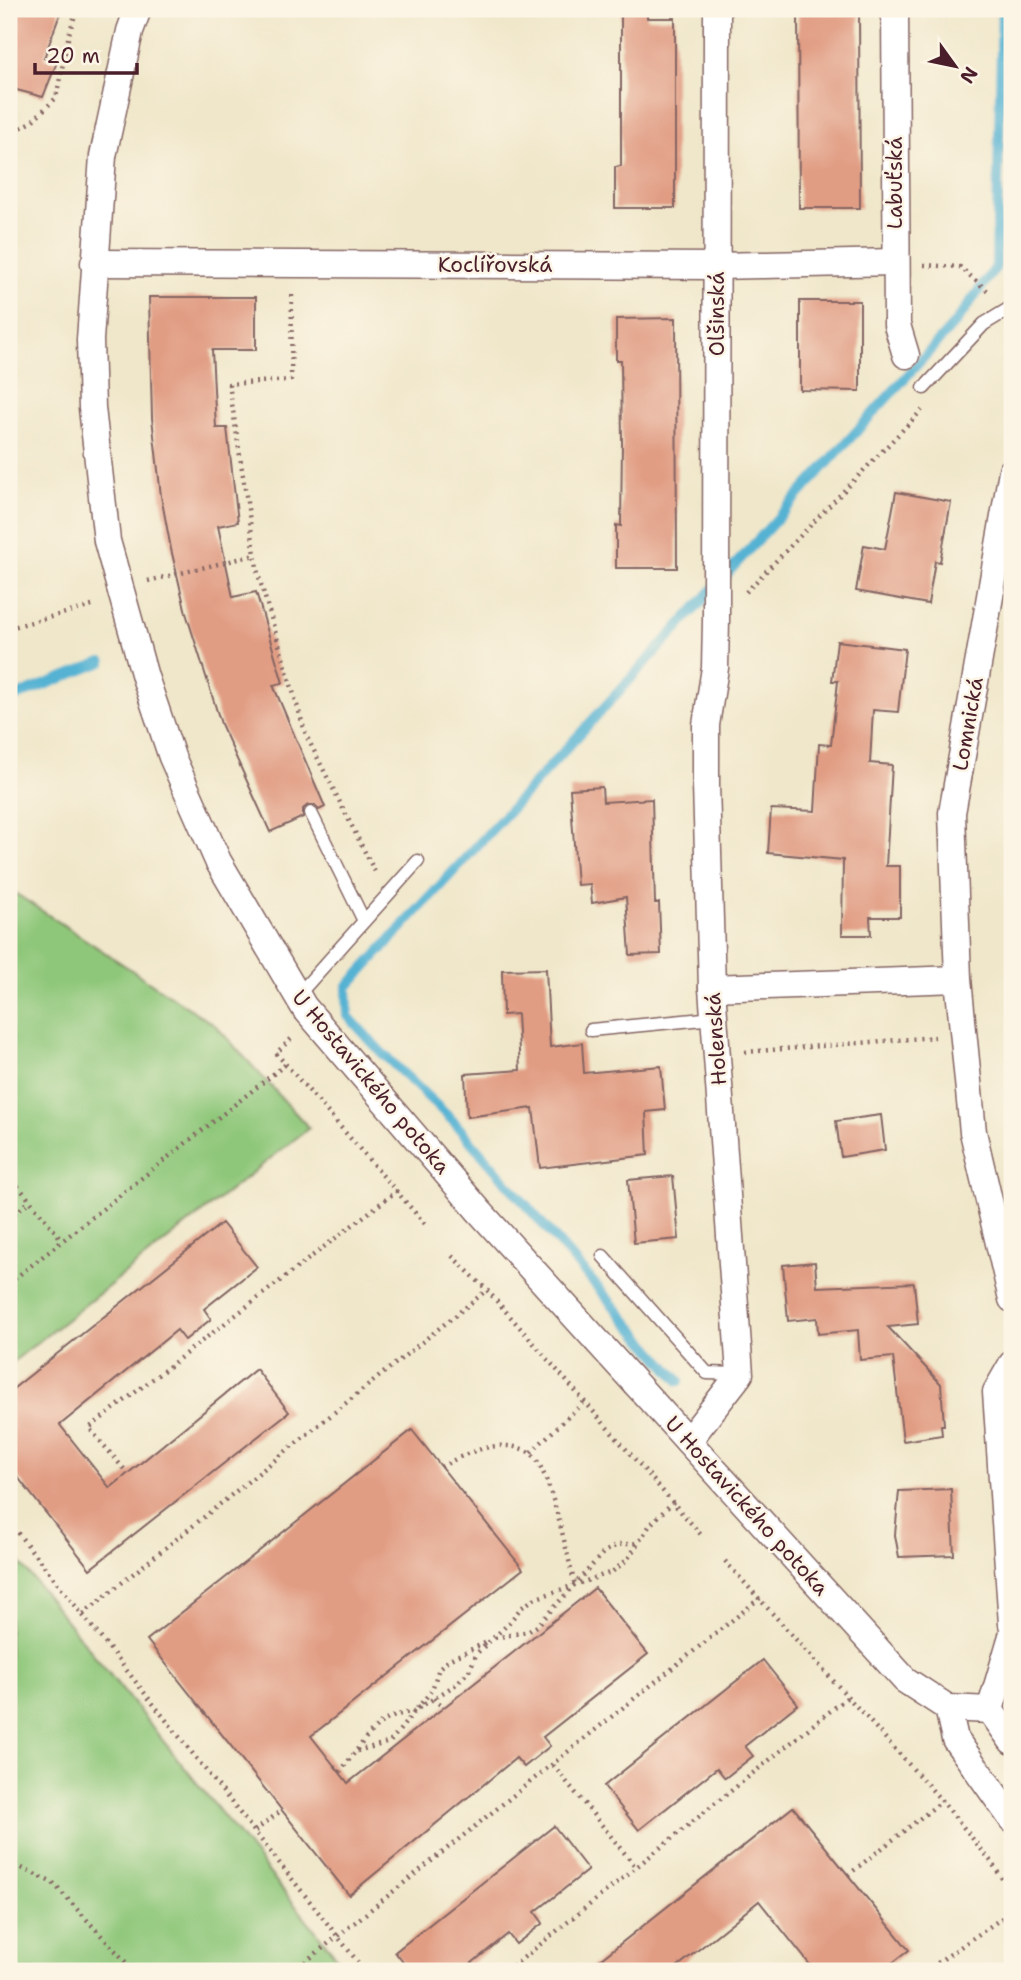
<svg xmlns="http://www.w3.org/2000/svg" width="1021" height="1980" viewBox="0 0 1021 1980" font-family="'Shantell Sans',sans-serif">
<style>
.green{fill:#8fc77a;stroke:#6c7352;stroke-width:2}
.lines{fill:none;stroke-linecap:round;stroke-linejoin:round}
.stream{stroke:#54b2d3;stroke-width:10}
.building{fill:#e19d84}
.lane-casing{stroke:#846563;stroke-width:15}
.street-casing{stroke:#846563;stroke-width:29}
.path{stroke:#846563;stroke-width:4.5;stroke-dasharray:2 5;stroke-linecap:butt}
.lane{stroke:#fff;stroke-width:12}
.street{stroke:#fff;stroke-width:26}
.labels{text-anchor:middle;dominant-baseline:central;stroke-width:5;stroke-linejoin:round;paint-order:stroke}
.street-label{font-size:21px;fill:#4a1f2b;stroke:#fcf5e5}
</style>
<rect width="100%" height="100%" fill="#fcf5e5"/>
<filter id="ink" filterUnits="userSpaceOnUse"><feTurbulence type="fractalNoise" baseFrequency=".0143" numOctaves="2"/><feDisplacementMap in="SourceGraphic" scale="14" xChannelSelector="R" yChannelSelector="G"/><feConvolveMatrix kernelMatrix="1 2 1 2 8 2 1 2 1" color-interpolation-filters="sRGB"/></filter>
<filter id="wash" filterUnits="userSpaceOnUse"><feTurbulence type="fractalNoise" baseFrequency=".00686" numOctaves="4" result="noise"/><feDisplacementMap in="SourceGraphic" scale="28" xChannelSelector="R" yChannelSelector="G"/><feGaussianBlur stdDeviation="1.57" result="paint"/><feColorMatrix in="noise" values="0 0 0 0 0 0 0 0 0 0 0 0 0 0 0 0 0 1.4 0 .05"/><feComposite in="paint" operator="in"/></filter>
<g filter="url(#wash)">
<rect width="100%" height="100%" fill="#f0e7ca"/>
<g class="green">
<polygon points="9,889 216,1026 309,1128 9,1365"/>
<polygon points="9,1549 348,1971 9,1971"/>
</g>
<g class="lines">
<g class="stream">
<polyline points="9,699 102,662"/>
<polyline points="679,1381 454,1122 380,1051 348,1016 347,987 715,587 955,323 996,267 1002,9"/>
</g>
</g>
<g id="blocks">
<g class="building">
<polygon points="9,9 59,9 58,13 60,14 44,58 57,62 43,97 9,88"/>
<polygon points="621,9 647,9 647,18 675,18 675,208 615,208 615,167 621,166"/>
<polygon points="798,9 859,9 860,208 799,208"/>
<polygon points="149,297 256,297 256,350 212,350 216,428 227,428 238,522 218,526 233,597 256,592 283,683 273,685 325,807 319,810 315,805 308,805 303,809 303,817 270,832 221,724 186,613 171,549 161,496 152,418"/>
<polygon points="800,301 860,301 860,391 800,390"/>
<polygon points="676,318 677,568 616,568 616,525 621,526 622,443 621,360 616,360 616,319"/>
<polygon points="896,492 951,502 940,562 935,561 928,604 856,591 864,545 885,549"/>
<polygon points="837,641 905,649 898,712 873,710 870,763 892,765 886,866 900,866 900,917 870,917 871,935 842,935 843,860 768,853 771,809 815,811 819,744 831,745 838,681 832,681"/>
<polygon points="602,787 603,802 652,799 655,903 659,903 661,954 630,955 626,897 592,903 590,884 577,885 570,789"/>
<polygon points="546,969 550,1047 582,1043 584,1073 661,1066 665,1110 646,1112 648,1155 540,1168 533,1108 467,1117 465,1074 520,1070 517,1014 503,1015 502,970"/>
<polygon points="881,1115 885,1150 841,1157 836,1121"/>
<polygon points="673,1176 679,1239 634,1243 628,1180"/>
<polygon points="222,1223 257,1267 204,1309 211,1319 185,1340 177,1330 60,1425 110,1488 256,1369 289,1412 90,1569 9,1466 9,1392"/>
<polygon points="815,1262 817,1287 914,1283 918,1324 888,1327 941,1384 944,1425 941,1425 942,1435 903,1441 893,1357 860,1360 858,1330 818,1334 817,1318 788,1321 783,1265"/>
<polygon points="412,1430 523,1569 311,1736 348,1783 595,1588 648,1654 543,1737 550,1746 524,1767 516,1758 349,1895 147,1640"/>
<polygon points="951,1489 954,1555 899,1557 895,1535 899,1491"/>
<polygon points="763,1660 798,1704 745,1746 753,1756 725,1778 717,1768 639,1830 604,1786"/>
<polygon points="793,1807 909,1950 882,1971 815,1971 759,1901 672,1971 586,1971"/>
<polygon points="554,1826 588,1870 535,1912 543,1923 516,1944 508,1934 462,1971 410,1971 395,1952"/>
</g>
</g>
</g>
<g filter="url(#ink)">
<use href="#blocks" fill-opacity="0" stroke="#846563" stroke-width="2"/>
<g class="lines">
<defs>
<g id="lane">
<polyline points="924,388 984,324 1012,307"/>
<polyline points="311,813 364,921"/>
<polyline points="297,996 418,861"/>
<polyline points="591,1030 714,1018"/>
<polyline points="603,1256 707,1373 740,1374"/>
</g>
<g id="street">
<polyline points="138,9 130,31 103,156 90,340 92,408 107,541 145,677 172,757 218,861 304,1007 479,1211 905,1680 948,1708 990,1710"/>
<polyline points="895,9 897,325 906,355"/>
<polyline points="94,263 717,266 895,262"/>
<polyline points="1012,471 952,813 958,979 973,1132 1012,1299"/>
<polyline points="712,988 958,979"/>
<polyline points="1012,1364 996,1392 1012,1624"/>
<polyline points="688,1441 740,1374 712,988 706,785 706,725 715,668 716,620 717,9"/>
<polyline points="948,1708 955,1739 1012,1819"/>
<polyline points="990,1710 1012,1636"/>
<polyline points="990,1710 1012,1741"/>
</g>
</defs>
<use href="#lane" class="lane-casing"/>
<use href="#street" class="street-casing"/>
<g class="path">
<polyline points="9,134 30,123 56,98 69,34 77,9"/>
<polyline points="924,265 960,267 990,293"/>
<polyline points="292,295 291,380 229,384 258,574 306,735 376,874"/>
<polyline points="148,581 255,555"/>
<polyline points="746,592 922,410"/>
<polyline points="9,628 96,605"/>
<polyline points="291,1039 276,1053 425,1224"/>
<polyline points="745,1052 935,1037"/>
<polyline points="9,1175 62,1240"/>
<polyline points="9,1218 30,1201"/>
<polyline points="452,1256 487,1290 703,1537"/>
<polyline points="9,1283 286,1064"/>
<polyline points="531,1452 585,1401"/>
<path d="M441 1467C467 1452 500 1437 529 1452 549 1462 568 1560 575 1585"/>
<polyline points="124,1469 89,1428 398,1190"/>
<polyline points="9,1522 365,1971"/>
<polyline points="725,1561 942,1801 990,1860 1012,1894"/>
<polyline points="83,1614 487,1290"/>
<polyline points="495,1638 529,1631 537,1626 603,1553 617,1545 638,1543"/>
<polyline points="434,1698 443,1708"/>
<polyline points="357,1751 390,1742 432,1690 439,1668 448,1660 487,1642"/>
<polyline points="553,1765 635,1866"/>
<polyline points="340,1772 368,1735 382,1722 397,1715 414,1711 455,1685 469,1671 477,1653 507,1625 521,1608 534,1599 612,1572 627,1560 650,1525 674,1501"/>
<polyline points="255,1831 282,1810"/>
<polyline points="9,1862 53,1883 134,1971"/>
<polyline points="848,1875 942,1801"/>
<polyline points="294,1971 760,1598"/>
<polyline points="507,1971 849,1696"/>
<polyline points="926,1971 1012,1911"/>
</g>
<use href="#lane" class="lane"/>
<use href="#street" class="street"/>
</g>
</g>
<g class="labels">
<g class="street-label">
<text transform="translate(895 183) rotate(-90)">Labuťská</text>
<text x="495" y="265">Koclířovská</text>
<text transform="translate(717 314) rotate(-90)">Olšinská</text>
<text transform="translate(968 724) rotate(-80)">Lomnická</text>
<text transform="translate(716 1039) rotate(-94)">Holenská</text>
<text transform="translate(371 1082) rotate(50)">U Hostavického potoka</text>
<text transform="translate(747 1506) rotate(48)">U Hostavického potoka</text>
</g>
</g>
<rect width="1021" height="1980" fill="none" stroke="#fcf5e5" stroke-width="35"/>
<g transform="translate(955 66) rotate(123)" stroke="#fcf5e5" stroke-width="5" paint-order="stroke">
<path d="M0-5L12 26L0 18L-12 26Z" fill="#4a1f2b"/>
<text y="-10" font-size="19" font-weight="bold" text-anchor="middle" fill="#4a1f2b">N</text>
</g>
<path d="M35 63v10h102v-10" fill="none" stroke="#4a1f2b" stroke-width="3.5"/>
<text x="46" y="63" font-size="21" fill="#4a1f2b" stroke="#fcf5e5" stroke-width="5" paint-order="stroke">20 m</text>
</svg>
